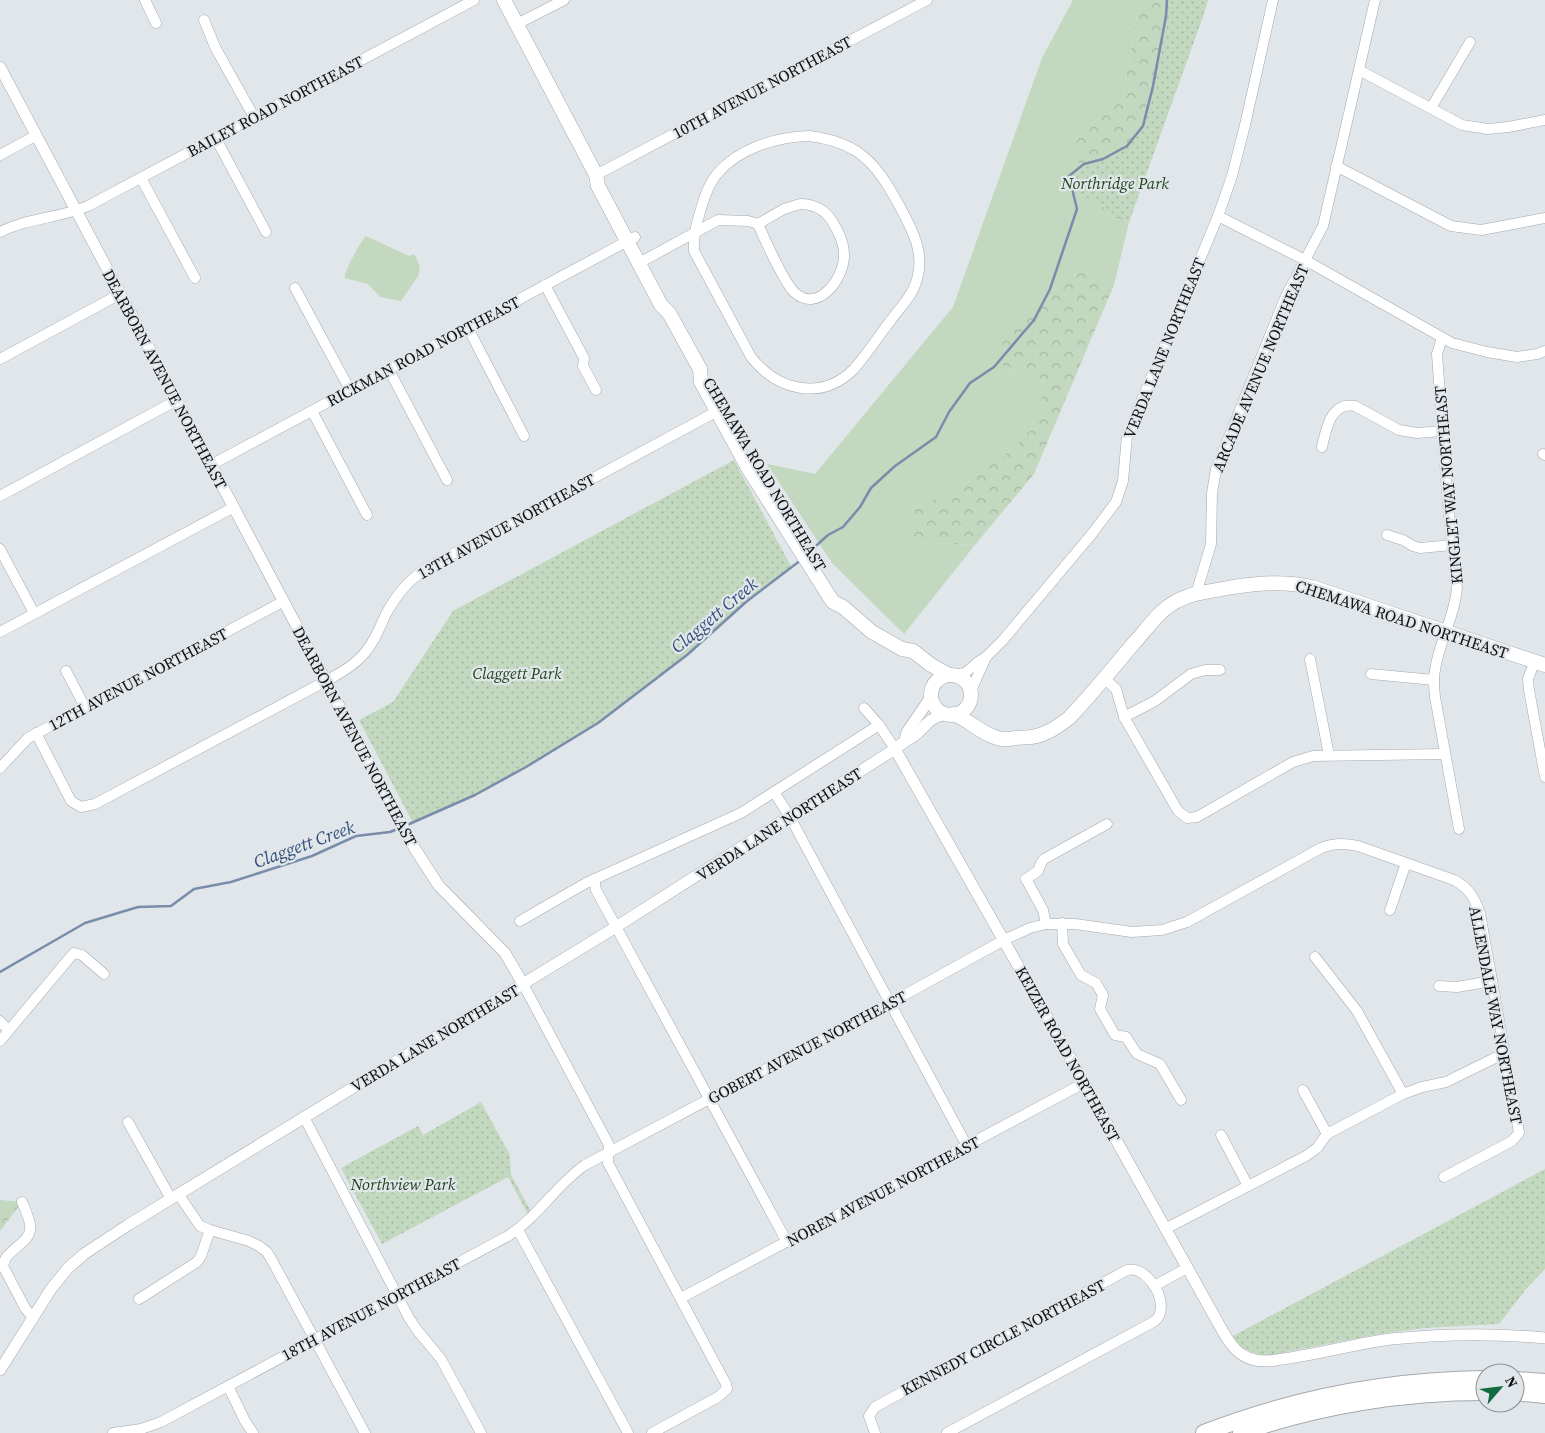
<svg xmlns="http://www.w3.org/2000/svg" width="1545" height="1433" viewBox="0 0 1545 1433" font-family="'Source Serif 4',serif">
<style>
.green{fill:#c2d8bf}
.forest{fill:url(#forest-crowns)}
.park{fill:url(#park-dots)}
.lines{fill:none;stroke-linecap:round;stroke-linejoin:round}
.stream{stroke:#798dab;stroke-width:2.5}
.minor-casing{stroke:#a4a9ae;stroke-width:11}
.tertiary-casing{stroke:#a4a9ae;stroke-width:12}
.secondary-casing{stroke:#a4a9ae;stroke-width:15}
.trunk-casing{stroke:#a4a9ae;stroke-width:18}
.minor{stroke:#fff;stroke-width:10}
.tertiary{stroke:#fff;stroke-width:11}
.secondary{stroke:#fff;stroke-width:14}
.trunk{stroke:#fff;stroke-width:16}
.labels{text-anchor:middle;dominant-baseline:central;stroke-width:4.5;stroke-linejoin:round;paint-order:stroke}
.street-label{font-size:16px;fill:#0f1112;stroke:#e1e6eb}
.park-label{font-size:16px;font-style:italic;fill:#1f451c;stroke:#e1e6eb}
.water-label{font-size:18px;font-style:italic;fill:#314e79;stroke:#e1e6eb}
</style>
<defs>
<pattern id="forest-crowns" width="20" height="18" patternUnits="userSpaceOnUse" patternTransform="scale(1.25)"><rect width="20" height="18" fill="#c2d8bf"/><path d="M2 6a3 3 0 1 1 6 0M12 15a3 3 0 1 1 6 0" fill="none" stroke="#a6b8a3"/></pattern>
<pattern id="park-dots" width="8" height="8" patternUnits="userSpaceOnUse" patternTransform="scale(1.25)"><rect width="8" height="8" fill="#c2d8bf"/><path d="M2 2h.1M6 6h.1" fill="none" stroke="#a6b8a3" stroke-width="1.8" stroke-linecap="round"/></pattern>
</defs>
<rect width="100%" height="100%" fill="#e1e6eb"/>
<g class="green">
<polygon points="1073,0 1140,0 1122,99 1071,142 1110,216 1129,222 1114,285 1081,272 1060,283 1024,314 1004,369 1030,371 1046,383 1031,429 1014,448 957,490 915,507 913,542 975,545 904,634 832,563 767,464 815,474 953,307 1042,58"/>
<path d="M366 236 409 256 414 254C418 262 422 267 418 276L401 301 380 297 368 284 345 278V274C351 260 357 247 366 236Z"/>
</g>
<g class="forest">
<polygon points="1140,0 1208,0 1203,16 1129,222 1110,216 1095,203 1071,142 1122,99"/>
<polygon points="1081,272 1114,285 1034,474 975,545 912,542 915,507 957,490 1014,448 1031,429 1046,383 1030,371 1004,369 999,347 1024,314 1060,283"/>
<polygon points="0,1200 22,1202 0,1231"/>
</g>
<g class="park">
<polygon points="1167,0 1208,0 1203,16 1129,222 1071,189 1069,176 1084,164 1103,159 1127,146 1143,126 1153,86 1166,16"/>
<polygon points="734,460 792,568 746,602 687,655 652,683 598,723 526,767 475,795 413,823 359,720 393,702 453,611"/>
<polygon points="481,1102 510,1155 511,1175 533,1215 530,1218 508,1177 382,1244 341,1168 418,1126 423,1135"/>
<path d="M1545 1169V1269L1527 1288 1499 1324 1425 1328 1379 1334 1265 1356C1251 1352 1241 1349 1231 1337Z"/>
</g>
<g class="lines">
<g class="stream">
<polyline points="808,553 828,535 843,527 860,507 871,488 895,466 936,437 949,412 970,383 994,367 1034,320 1050,289 1077,209 1069,176 1084,164 1103,159 1127,146 1143,126 1153,86 1166,16 1167,0"/>
<polyline points="407,825 475,795 526,767 598,723 687,655 746,602 801,560"/>
<polyline points="0,972 85,923 138,907 171,906 194,889 231,882 312,856 356,836 390,832 400,828"/>
</g>
<defs>
<g id="minor">
<polyline points="145,0 156,23"/>
<polyline points="204,20 215,47 254,117"/>
<polyline points="517,24 564,0"/>
<polyline points="1359,70 1462,125 1488,129 1508,127 1545,120"/>
<polyline points="1431,108 1470,42"/>
<path d="M809 136C825 138 842 142 856 151 877 165 888 185 900 207 912 229 925 253 917 279 913 295 900 308 891 320 878 337 867 354 854 369 821 402 777 390 751 357L694 251C693 237 696 225 700 212 704 199 708 185 717 174 739 148 776 137 809 136Z"/>
<polyline points="215,137 266,232"/>
<polyline points="0,155 35,136"/>
<polyline points="1336,166 1451,226 1481,230 1545,218"/>
<polyline points="596,175 927,0"/>
<polyline points="141,178 195,278"/>
<path d="M800 204C814 204 825 210 832 221 839 232 845 244 844 257 843 280 817 314 794 292 784 282 764 238 758 224L784 209Z"/>
<polyline points="1218,216 1305,260 1452,343 1487,352 1517,357 1537,354 1545,351"/>
<path d="M0 232C27 218 60 218 88 206L474 0"/>
<polyline points="639,263 718,220 748,221 758,224"/>
<polyline points="545,285 584,358 583,366 596,390"/>
<polyline points="295,288 350,390"/>
<polyline points="468,328 524,436"/>
<path d="M1442 338 1437 354 1448 505 1457 587C1455 616 1439 642 1435 670 1433 679 1434 688 1435 697L1459 829"/>
<polyline points="0,359 120,294"/>
<polyline points="389,370 447,480"/>
<polyline points="312,411 367,515"/>
<path d="M1322 447C1326 429 1331 401 1355 406L1399 430 1417 433 1443 431"/>
<polyline points="1543,454 1545,455"/>
<polyline points="211,465 635,237"/>
<polyline points="0,496 177,400"/>
<polyline points="1387,535 1403,540 1413,546 1420,548 1452,545"/>
<polyline points="0,549 34,613"/>
<polyline points="1196,594 1211,544 1212,493 1216,469 1286,296 1323,226 1375,0"/>
<polyline points="0,632 234,507"/>
<polyline points="1310,659 1329,755"/>
<polyline points="1535,661 1528,679 1529,690 1545,777"/>
<polyline points="66,671 85,707"/>
<polyline points="1371,674 1434,680"/>
<polyline points="955,675 965,673 971,668 978,662 986,657 1003,640 1091,535 1116,502 1123,481 1127,436 1218,216 1232,176 1245,125 1273,0"/>
<polyline points="1104,678 1116,689 1124,717 1178,811 1187,818 1197,817 1293,762 1313,756 1445,754"/>
<polyline points="970,693 986,657"/>
<polyline points="864,708 879,725 895,749"/>
<polyline points="1124,717 1155,701 1191,674 1205,670 1220,670"/>
<path d="M36 733 71 801 81 807 95 804 326 681C338 674 351 668 361 657 373 645 379 629 386 614 396 595 410 579 427 568L725 407"/>
<polyline points="0,768 28,738 284,601"/>
<polyline points="774,792 790,817 967,1146"/>
<polyline points="594,879 596,890 787,1242"/>
<polyline points="1390,910 1406,863"/>
<polyline points="520,921 586,883 741,813 879,725"/>
<polyline points="1062,923 1063,944 1081,975 1096,983 1103,995 1100,1009 1115,1035 1126,1037 1137,1054 1160,1064 1181,1100"/>
<polyline points="1046,924 1043,910 1026,879 1038,871 1041,863 1044,859 1107,824"/>
<polyline points="1315,957 1357,1011 1403,1094"/>
<polyline points="523,984 609,1145 608,1163 726,1384 727,1389 718,1397 652,1433"/>
<polyline points="1439,986 1457,987 1492,981"/>
<polyline points="0,1021 8,1030"/>
<polyline points="0,1041 72,955 74,953 82,955 104,974"/>
<polyline points="1303,1090 1327,1134"/>
<polyline points="304,1117 409,1318 417,1330 441,1359 481,1433"/>
<polyline points="128,1122 171,1199"/>
<polyline points="1221,1135 1248,1186"/>
<polyline points="179,1195 200,1226 210,1230 249,1241 259,1246 267,1252 274,1264 365,1433"/>
<path d="M22 1202C25 1209 29 1217 30 1225 33 1244 5 1248 3 1266L25 1308 33 1318"/>
<polyline points="1165,1229 1306,1156 1317,1148 1327,1134 1403,1094 1422,1087 1446,1082 1505,1053"/>
<polyline points="518,1230 628,1433"/>
<polyline points="1154,1286 1187,1268"/>
<polyline points="681,1298 1084,1083"/>
<polyline points="139,1299 197,1262 201,1256 210,1230"/>
<polyline points="228,1386 245,1421 253,1433"/>
<path d="M113 1433 141 1429 161 1422 508 1236C538 1217 556 1185 585 1165L890 1003 1004 940 1030 928 1046 924H1075L1132 932 1162 930 1187 922 1321 848C1334 843 1344 843 1358 846L1454 880C1469 888 1474 897 1480 913L1519 1133 1512 1141 1444 1177"/>
<path d="M875 1433 869 1416 875 1407 1127 1270C1149 1265 1172 1306 1155 1321L947 1433"/>
</g>
<g id="tertiary">
<polyline points="0,67 415,849 439,886 505,953 523,984"/>
<polyline points="905,740 907,732 931,697"/>
<path d="M895 749 1067 1052 1217 1321C1229 1343 1238 1361 1266 1361 1308 1358 1350 1344 1391 1339 1442 1334 1494 1333 1545 1338"/>
<path d="M0 1370 51 1289 68 1268 84 1254 128 1225 616 927 895 749C901 744 905 741 911 738 926 729 924 719 947 714"/>
</g>
<g id="secondary">
<polyline points="504,0 596,175 598,186 661,305 669,313 700,369 701,382 748,468 829,596 833,602 843,607 872,632 902,649 913,651 931,665 949,675"/>
<circle cx="951" cy="695" r="20"/>
<path d="M953 714C967 719 976 729 990 735 1001 740 1004 740 1016 738 1020 737 1026 738 1031 737 1046 735 1057 727 1069 718 1092 694 1112 669 1134 643 1147 629 1159 610 1177 601 1194 592 1214 591 1233 587 1260 583 1285 581 1312 587L1545 665"/>
</g>
<g id="trunk">
<polyline points="1515,1380 1545,1382"/>
<polyline points="1515,1392 1545,1395"/>
<path d="M1204 1433C1294 1398 1389 1380 1485 1379"/>
<path d="M1241 1433C1317 1405 1405 1392 1485 1392"/>
</g>
</defs>
<use href="#minor" class="minor-casing"/>
<use href="#tertiary" class="tertiary-casing"/>
<use href="#secondary" class="secondary-casing"/>
<use href="#trunk" class="trunk-casing"/>
<use href="#minor" class="minor"/>
<use href="#tertiary" class="tertiary"/>
<use href="#secondary" class="secondary"/>
<use href="#trunk" class="trunk"/>
</g>
<g class="labels">
<g class="street-label">
<text transform="translate(762 87) rotate(-28)">10TH AVENUE NORTHEAST</text>
<text transform="translate(275 106) rotate(-28)">BAILEY ROAD NORTHEAST</text>
<text transform="translate(1164 348) rotate(-68)">VERDA LANE NORTHEAST</text>
<text transform="translate(423 351) rotate(-28)">RICKMAN ROAD NORTHEAST</text>
<text transform="translate(1260 368) rotate(-67)">ARCADE AVENUE NORTHEAST</text>
<text transform="translate(165 379) rotate(62)">DEARBORN AVENUE NORTHEAST</text>
<text transform="translate(765 474) rotate(59)">CHEMAWA ROAD NORTHEAST</text>
<text transform="translate(1448 485) rotate(-95)">KINGLET WAY NORTHEAST</text>
<text transform="translate(506 526) rotate(-29)">13TH AVENUE NORTHEAST</text>
<text transform="translate(1402 619) rotate(18)">CHEMAWA ROAD NORTHEAST</text>
<text transform="translate(138 679) rotate(-28)">12TH AVENUE NORTHEAST</text>
<text transform="translate(355 736) rotate(62)">DEARBORN AVENUE NORTHEAST</text>
<text transform="translate(779 824) rotate(-33)">VERDA LANE NORTHEAST</text>
<text transform="translate(1496 1015) rotate(79)">ALLENDALE WAY NORTHEAST</text>
<text transform="translate(435 1038) rotate(-31)">VERDA LANE NORTHEAST</text>
<text transform="translate(807 1047) rotate(-28)">GOBERT AVENUE NORTHEAST</text>
<text transform="translate(1068 1054) rotate(61)">KEIZER ROAD NORTHEAST</text>
<text transform="translate(883 1191) rotate(-28)">NOREN AVENUE NORTHEAST</text>
<text transform="translate(371 1309) rotate(-28)">18TH AVENUE NORTHEAST</text>
<text transform="translate(1003 1337) rotate(-28)">KENNEDY CIRCLE NORTHEAST</text>
</g>
<g class="park-label">
<text x="1115" y="183">Northridge Park</text>
<text x="517" y="673">Claggett Park</text>
<text x="403" y="1184">Northview Park</text>
</g>
<g class="water-label">
<text transform="translate(714 615) rotate(-40)">Claggett Creek</text>
<text transform="translate(304 844) rotate(-20)">Claggett Creek</text>
</g>
</g>
<g transform="translate(1500 1388) rotate(62)"><circle r="24" fill="#e1e6eb" stroke="#8d9194"/>
<path d="M0-4L9 19L0 12L-9 19Z" fill="#126b3e"/>
<text y="-8" font-size="14" font-weight="bold" text-anchor="middle" fill="#0f1112">N</text>
</g>
</svg>
